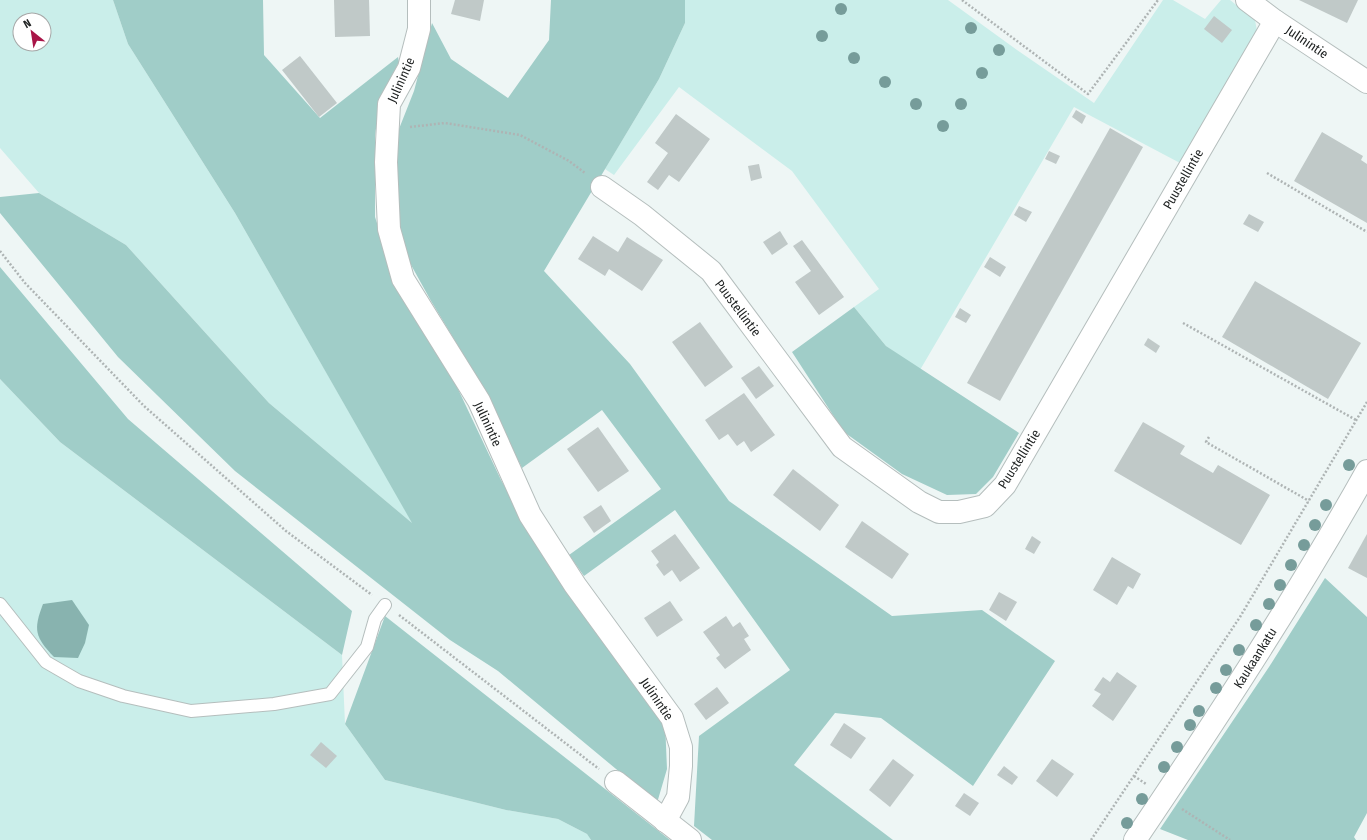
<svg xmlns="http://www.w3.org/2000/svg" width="1367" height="840" viewBox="0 0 1367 840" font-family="'Fira Sans Condensed',sans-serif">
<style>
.green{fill:#caeeea;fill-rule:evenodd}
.forest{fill:#a0cdc8}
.water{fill:#88b3af}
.building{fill:#c0c9c8}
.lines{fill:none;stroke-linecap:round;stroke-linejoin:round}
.lane-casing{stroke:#b5bebd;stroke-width:14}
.street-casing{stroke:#b5bebd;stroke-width:24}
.secondary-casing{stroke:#b5bebd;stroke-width:24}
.path{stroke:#aeb4b4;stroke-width:2.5;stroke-dasharray:2 2;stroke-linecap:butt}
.lane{stroke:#fff;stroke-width:12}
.street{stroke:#fff;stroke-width:22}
.secondary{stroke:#fff;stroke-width:22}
.tree{fill:#769c9a}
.labels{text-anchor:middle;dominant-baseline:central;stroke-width:4;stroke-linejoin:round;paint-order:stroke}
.street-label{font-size:13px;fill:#202323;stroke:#fff}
</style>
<rect width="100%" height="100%" fill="#eef6f5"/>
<g class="green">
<path d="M0 0H113L128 44 235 213 413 524 269 403 126 245 39 193 0 148ZM20 20H44V44H20Z"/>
<polygon points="685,0 948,0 1017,50 1094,103 1163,0 1173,0 1205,19 1221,0 1230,0 1255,20 1257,31 1180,163 1074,107 920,370 886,346 854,307 879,289 792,171 679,87 614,175 605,169 659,79 685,23"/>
<polygon points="0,379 60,442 342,655 345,724 385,780 506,810 558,819 587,834 591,840 0,840"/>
</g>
<g class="forest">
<polygon points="113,0 263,0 264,55 320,118 398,57 399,62 380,98 375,136 375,217 396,281 458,389 501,480 557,578 665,722 667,769 657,803 498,671 450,640 235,471 118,357 0,213 0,197 39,193 126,245 269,403 412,523 235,213 128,44"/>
<polygon points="551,0 685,0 685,23 659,79 544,271 630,364 729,501 892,616 982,610 1055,661 973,786 881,718 835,713 794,765 893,840 712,840 694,826 699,736 790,670 675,510 584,576 569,555 661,489 602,410 522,468 469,364 431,301 405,254 396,210 395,139 414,91 432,23 451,59 508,98 549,40"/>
<polygon points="0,267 128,419 352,611 342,655 60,442 0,379"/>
<polygon points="854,307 886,346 1019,433 993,477 976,494 947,495 902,474 844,432 792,352"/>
<polygon points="1325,578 1367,617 1367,813 1354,837 1356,840 1188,840 1160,829 1269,667"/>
<polygon points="385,616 670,840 591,840 587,834 558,819 506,810 385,780 345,724"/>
</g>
<path class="water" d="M72 600 89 625 85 643 78 658 54 657C35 637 33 630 43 604Z"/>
<g class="building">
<polygon points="334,0 369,0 370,36 335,37"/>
<polygon points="455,0 484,0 480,21 451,14"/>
<polygon points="1299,0 1358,0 1347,23"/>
<polygon points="1214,16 1232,30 1222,43 1204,29"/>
<polygon points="300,56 337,103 319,117 282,70"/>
<polygon points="1076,110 1086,116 1082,124 1072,117"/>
<polygon points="676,114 710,139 679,182 669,175 658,190 647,182 668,153 655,143"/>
<polygon points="1110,128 1143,147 1000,401 967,383"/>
<polygon points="1322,132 1363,156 1361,160 1367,164 1367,223 1294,181"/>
<polygon points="1049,151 1060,156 1056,164 1045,159"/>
<polygon points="759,164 762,178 751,181 748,166"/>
<polygon points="1019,206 1032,212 1026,222 1014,215"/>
<polygon points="1249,214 1264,222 1258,232 1243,224"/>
<polygon points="780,231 788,244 772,255 763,242"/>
<polygon points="593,236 618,252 627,237 663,260 642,291 609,269 605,276 578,259"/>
<polygon points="802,240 844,297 819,315 795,282 811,271 793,246"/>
<polygon points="990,257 1006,267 1000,277 984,267"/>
<polygon points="1255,281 1361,343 1328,399 1222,337"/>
<polygon points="960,308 971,315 966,323 955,317"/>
<polygon points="700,322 733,367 705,387 672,342"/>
<polygon points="1148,338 1160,346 1156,353 1144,345"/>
<polygon points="759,366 774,386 756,399 741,378"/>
<polygon points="744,393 775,435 751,452 744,441 737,446 728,434 719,440 705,420"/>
<polygon points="1143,422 1185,446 1180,454 1213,473 1218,465 1270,495 1241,545 1114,471"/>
<polygon points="598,427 629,471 598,492 567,449"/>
<polygon points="793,469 839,505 820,531 773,495"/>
<polygon points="601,505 611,521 594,533 583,517"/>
<polygon points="862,521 909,554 892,579 845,547"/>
<polygon points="675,534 700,568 680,582 672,570 664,576 656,565 659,562 651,551"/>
<polygon points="1367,534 1367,578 1348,568"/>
<polygon points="1032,536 1041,542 1034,554 1025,549"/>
<polygon points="1112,557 1141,574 1133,589 1128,586 1117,605 1093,590"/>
<polygon points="999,592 1017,602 1006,621 989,610"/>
<polygon points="670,601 683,620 657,637 644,618"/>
<polygon points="726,616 733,627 740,622 749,636 744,639 751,650 725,669 716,658 720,655 703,632"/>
<polygon points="1117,672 1137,686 1113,721 1092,706 1101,694 1094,690 1103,677 1110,682"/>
<polygon points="717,687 729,703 706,720 694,704"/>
<polygon points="844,723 866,738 851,759 830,745"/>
<polygon points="321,742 337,756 326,768 310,755"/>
<polygon points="893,759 914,775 890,807 869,790"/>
<polygon points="1052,759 1074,774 1057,797 1036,781"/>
<polygon points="1004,766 1018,777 1012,785 997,775"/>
<polygon points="964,793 979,803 970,816 955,806"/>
</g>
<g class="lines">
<defs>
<polyline id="lane" points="0,604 46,662 79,681 123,696 191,711 274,704 330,694 367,647 375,619 385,605"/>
<g id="street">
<polyline points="419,0 419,29 409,68 389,104 386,162 389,229 403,279 479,401 530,515 575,585 672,718 681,747 681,766 678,797 665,821"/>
<polyline points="1247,0 1275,21 1367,82"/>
<polyline points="602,187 642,215 711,271 842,447 919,502 939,512 959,512 985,506 1005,485 1275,21"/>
<polyline points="616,782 690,840"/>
</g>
<path id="secondary" d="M1135 840C1216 720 1296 598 1367 471"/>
</defs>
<use href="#lane" class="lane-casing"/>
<use href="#street" class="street-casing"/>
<use href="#secondary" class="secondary-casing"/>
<g class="path">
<polyline points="962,0 1088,94 1158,0"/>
<polyline points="410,127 445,123 520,135 569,161 585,173"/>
<polyline points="1267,173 1367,232"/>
<polyline points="0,251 25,283 144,406 286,531 372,595"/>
<polyline points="1183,323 1356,420"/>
<polyline points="1209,437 1206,442 1309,501"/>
<polyline points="399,615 599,769"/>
<polyline points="1134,776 1146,784"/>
<polyline points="1182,809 1230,840"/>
<polyline points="1091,840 1240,617 1367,402"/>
</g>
<use href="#lane" class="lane"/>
<use href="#street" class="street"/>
<use href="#secondary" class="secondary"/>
</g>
<g class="tree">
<circle cx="841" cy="9" r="6"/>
<circle cx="971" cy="28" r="6"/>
<circle cx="822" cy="36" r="6"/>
<circle cx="999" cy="50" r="6"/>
<circle cx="854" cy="58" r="6"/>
<circle cx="982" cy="73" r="6"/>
<circle cx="885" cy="82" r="6"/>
<circle cx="916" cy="104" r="6"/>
<circle cx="961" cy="104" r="6"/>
<circle cx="943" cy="126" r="6"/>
<circle cx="1349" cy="465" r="6"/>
<circle cx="1326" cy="505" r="6"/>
<circle cx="1315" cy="525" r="6"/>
<circle cx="1304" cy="545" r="6"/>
<circle cx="1291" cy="565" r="6"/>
<circle cx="1280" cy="585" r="6"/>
<circle cx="1269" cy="604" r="6"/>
<circle cx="1256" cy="625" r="6"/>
<circle cx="1239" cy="650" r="6"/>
<circle cx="1226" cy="670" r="6"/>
<circle cx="1216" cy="688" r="6"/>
<circle cx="1199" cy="711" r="6"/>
<circle cx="1190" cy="725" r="6"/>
<circle cx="1177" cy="747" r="6"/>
<circle cx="1164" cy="767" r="6"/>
<circle cx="1142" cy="799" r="6"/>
<circle cx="1127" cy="823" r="6"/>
</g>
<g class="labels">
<g class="street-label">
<text transform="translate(1307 42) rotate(34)">Julinintie</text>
<text transform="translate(401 80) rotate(-66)">Julinintie</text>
<text transform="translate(1183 179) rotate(-60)">Puustellintie</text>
<text transform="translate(738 308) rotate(53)">Puustellintie</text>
<text transform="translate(488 424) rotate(65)">Julinintie</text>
<text transform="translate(1019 459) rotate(-58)">Puustellintie</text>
<text transform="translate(1255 658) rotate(-58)">Kaukaankatu</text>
<text transform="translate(657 699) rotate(56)">Julinintie</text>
</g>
</g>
<g transform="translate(32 32) rotate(330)"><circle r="19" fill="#ffffff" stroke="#a6a7a7"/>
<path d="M0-3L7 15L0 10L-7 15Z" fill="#a91548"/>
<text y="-6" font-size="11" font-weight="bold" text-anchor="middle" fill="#202323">N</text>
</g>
</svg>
